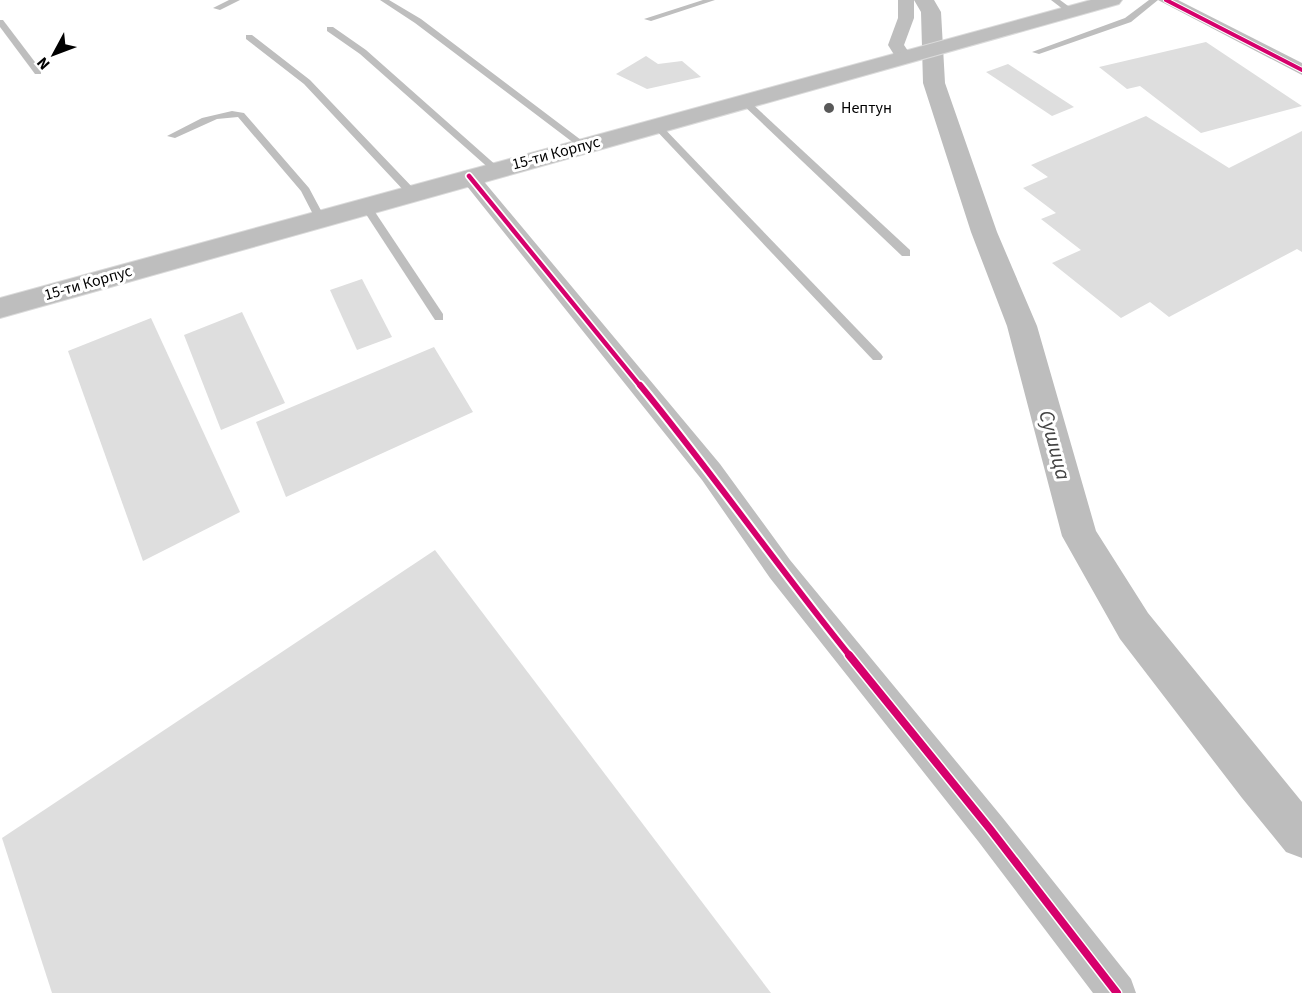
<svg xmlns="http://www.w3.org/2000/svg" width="1302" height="993" viewBox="0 0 1302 993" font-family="'Source Sans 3',sans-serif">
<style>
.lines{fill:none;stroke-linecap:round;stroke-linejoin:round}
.canal{fill:#bdbdbd;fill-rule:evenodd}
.building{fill:#dedede}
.primary-casing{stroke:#dbdbdb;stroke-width:2}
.lane{fill:#bebebe;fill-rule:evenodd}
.street{fill:#bebebe;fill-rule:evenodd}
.primary{fill:#bebebe;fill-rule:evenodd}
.cycleway-far3-casing{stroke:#fff;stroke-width:6}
.cycleway-far2-casing{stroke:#fff;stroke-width:8}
.cycleway-far1-casing{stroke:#fff;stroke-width:10}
.cycleway-casing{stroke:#fff;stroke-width:11}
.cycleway-far3{stroke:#d6006c;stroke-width:4}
.cycleway-far2{stroke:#d6006c;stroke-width:4.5}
.cycleway-far1{stroke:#d6006c;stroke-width:6}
.cycleway{stroke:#d6006c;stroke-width:8}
.poi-dot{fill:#595959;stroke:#fff;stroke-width:2}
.labels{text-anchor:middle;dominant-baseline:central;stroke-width:6;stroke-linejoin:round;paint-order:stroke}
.far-poi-label{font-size:16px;fill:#000;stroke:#fff;text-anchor:start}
.far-street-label{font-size:16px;fill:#000;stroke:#fff}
.water-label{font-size:21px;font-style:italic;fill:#424242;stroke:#fff}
</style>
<rect width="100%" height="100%" fill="#fff"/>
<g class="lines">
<polygon class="canal" points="914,0 934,0 941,12 945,83 997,232 1037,326 1096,531 1148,613 1302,802 1302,858 1286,852 1242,798 1120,639 1062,536 1007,326 971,232 923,83 921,12"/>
</g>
<g class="building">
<polygon points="1206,42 1302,106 1201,133 1140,86 1127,89 1099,67"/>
<polygon points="646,56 658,64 682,61 701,77 647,89 616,74"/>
<polygon points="1008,64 1074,107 1052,116 986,72"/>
<polygon points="1146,116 1229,168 1302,131 1302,252 1297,249 1169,317 1150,302 1121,318 1052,263 1081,250 1041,219 1056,213 1023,188 1048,177 1031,165"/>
<polygon points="362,279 392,337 357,350 330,290"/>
<polygon points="242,312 285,403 221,430 184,335"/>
<polygon points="151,318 240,512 143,561 68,351"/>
<polygon points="434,347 473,412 286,497 256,422"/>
<polygon points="435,550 771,993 52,993 2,838"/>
</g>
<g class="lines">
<defs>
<polygon id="primary" points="1091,0 1122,0 1119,4 0,318 0,298"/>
</defs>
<use href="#primary" class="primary-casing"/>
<g class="lane">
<polygon points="229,0 240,0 220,10 213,8"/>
<polygon points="380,0 389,0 421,19 585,143 585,147 579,147 415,23"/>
<polygon points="703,0 715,0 651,21 644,19"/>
<polygon points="1051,0 1060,0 1075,11 1068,13"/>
<polygon points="1149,0 1158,0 1131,22 1039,54 1032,52 1125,18"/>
<polygon points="0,20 3,20 41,70 41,74 35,74 0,27"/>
<polygon points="327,27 333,27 366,50 498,167 498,171 492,171 360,54 327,31"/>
<polygon points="246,35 252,35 310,80 415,190 415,194 407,194 304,84 246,39"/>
<polygon points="741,99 747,99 910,250 910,256 902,256 741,103"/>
<polygon points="232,111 244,113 309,188 325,218 324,220 316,220 301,191 238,117 217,119 175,138 167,136 202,118"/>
<polygon points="653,123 659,123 881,354 883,357 881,360 873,360 653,127"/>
<polygon points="365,202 369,203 443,314 443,320 435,320 360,205"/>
</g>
<g class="street">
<polygon points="898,0 914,0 914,18 904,45 912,57 904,62 898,61 888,45 898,18"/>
<polygon points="1158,0 1178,0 1302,63 1302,75"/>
<polygon points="469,170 476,172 720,464 790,560 1002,817 1131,979 1136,993 1093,993 978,841 770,578 702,480 462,180 459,176 462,172"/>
</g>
<use href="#primary" class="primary"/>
<defs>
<polyline id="cycleway-far3" points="1166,0 1302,70"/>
<polyline id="cycleway-far2" points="469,176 641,387"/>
<path id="cycleway-far1" d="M640 385C713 474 778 567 850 656"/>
<polyline id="cycleway" points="849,655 990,829 1117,993"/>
</defs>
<use href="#cycleway-far3" class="cycleway-far3-casing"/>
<use href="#cycleway-far2" class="cycleway-far2-casing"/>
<use href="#cycleway-far1" class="cycleway-far1-casing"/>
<use href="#cycleway" class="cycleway-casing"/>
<use href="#cycleway-far3" class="cycleway-far3"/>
<use href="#cycleway-far2" class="cycleway-far2"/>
<use href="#cycleway-far1" class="cycleway-far1"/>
<use href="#cycleway" class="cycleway"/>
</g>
<circle class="poi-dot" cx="829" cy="108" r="6"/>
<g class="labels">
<g class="far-poi-label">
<text x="841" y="108">Нептун</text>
</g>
<g class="far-street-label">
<text transform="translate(556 153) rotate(-15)">15-ти Корпус</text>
<text transform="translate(88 283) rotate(-16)">15-ти Корпус</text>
</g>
<g class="water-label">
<text transform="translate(1055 445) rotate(75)">Сушица</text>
</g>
</g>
<g transform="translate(54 54) rotate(229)" stroke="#ffffff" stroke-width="4.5" paint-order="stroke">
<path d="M0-4.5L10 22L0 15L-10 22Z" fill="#000000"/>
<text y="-9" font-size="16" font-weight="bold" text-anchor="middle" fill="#000000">N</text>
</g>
</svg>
